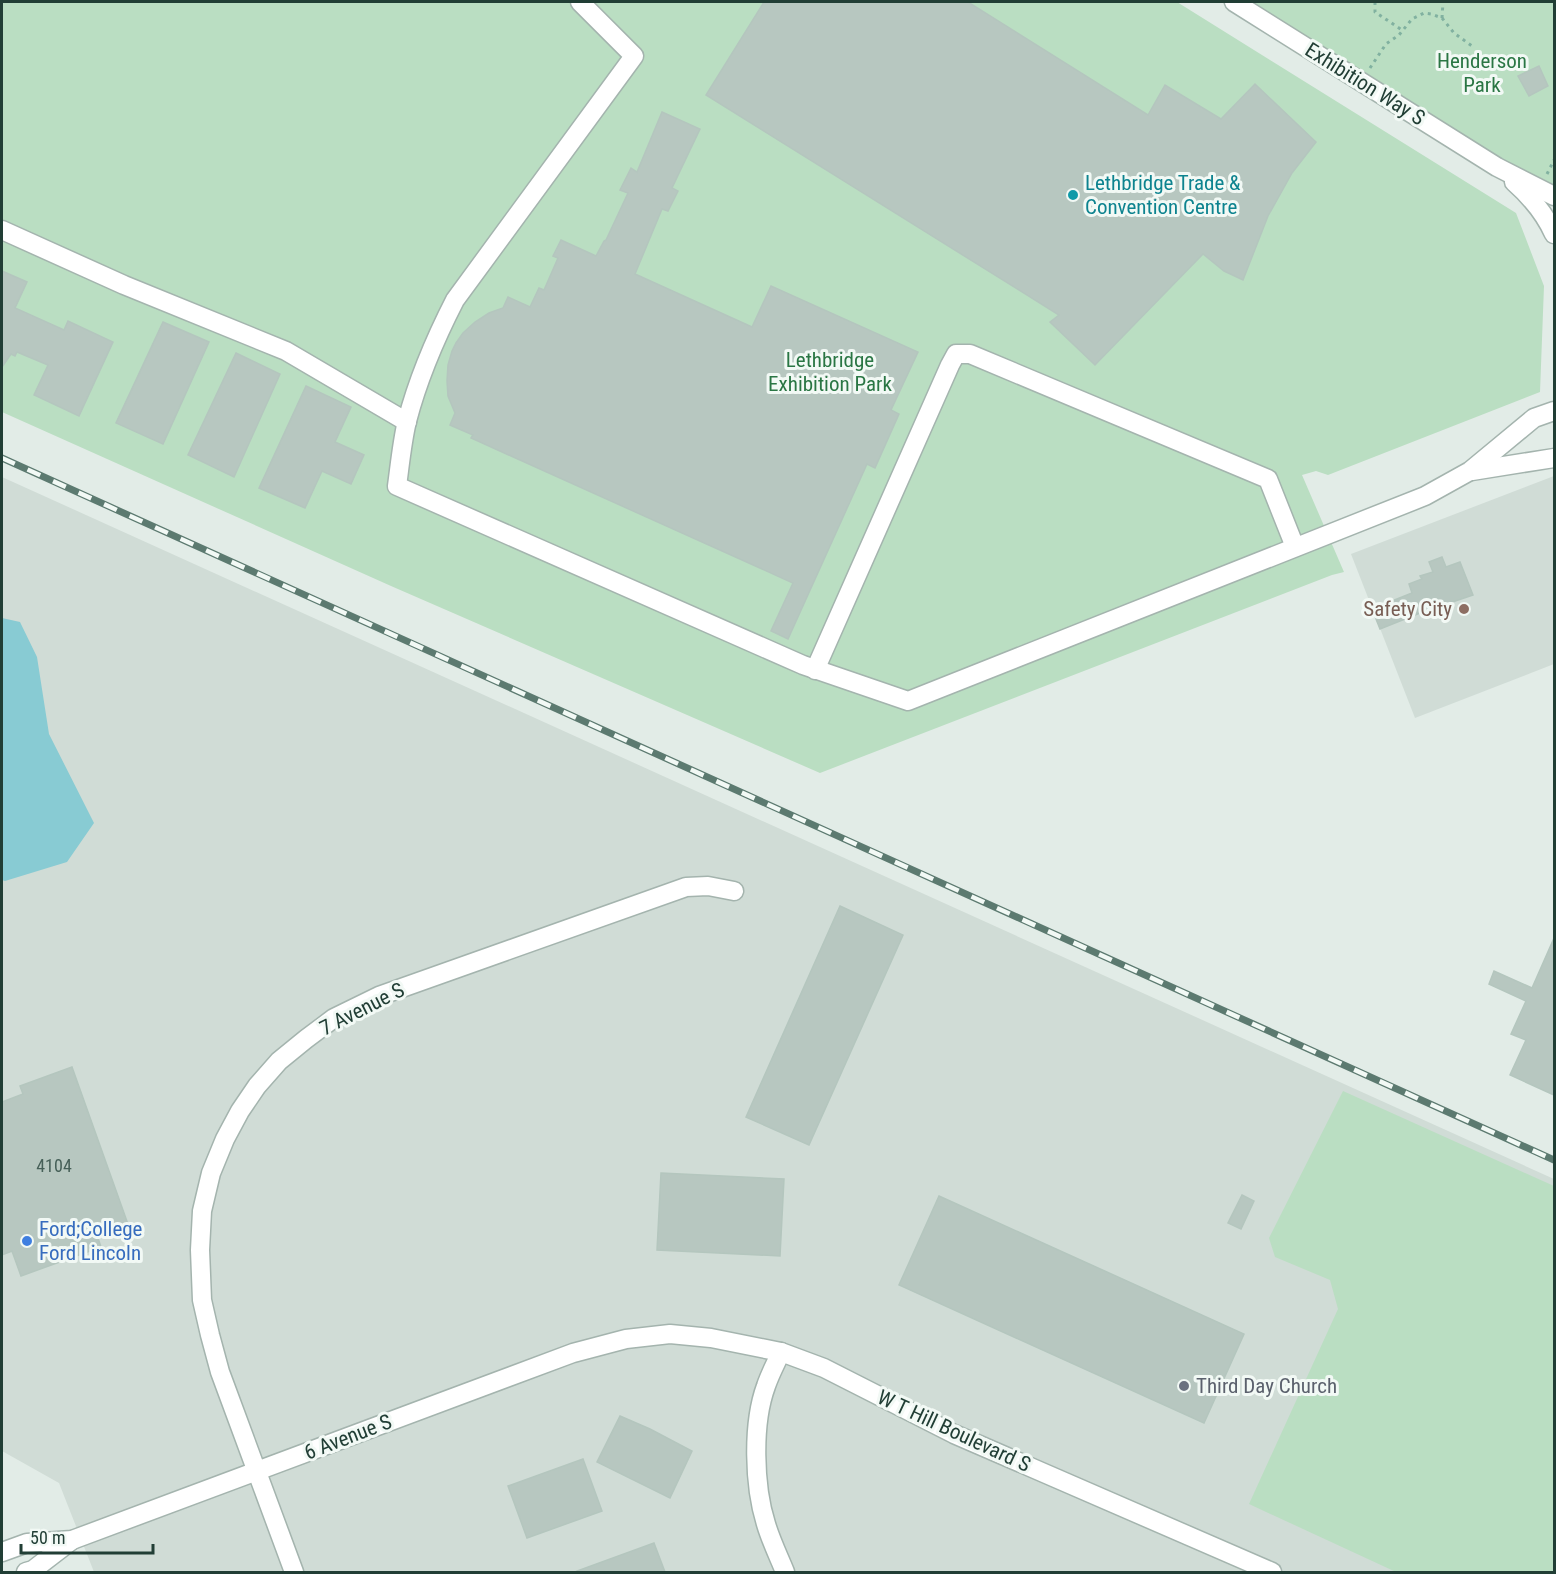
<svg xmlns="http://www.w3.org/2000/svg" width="1556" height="1574" viewBox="0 0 1556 1574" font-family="'Roboto Condensed',sans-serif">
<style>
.built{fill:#d0dcd6}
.green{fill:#badec2}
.water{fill:#88cbd3}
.building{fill:#b7c7c0;stroke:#b4c6be;stroke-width:1.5}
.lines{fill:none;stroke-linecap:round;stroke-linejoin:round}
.minor-casing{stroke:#a4b4ae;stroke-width:21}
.path{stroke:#81b1a0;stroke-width:3;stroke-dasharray:3 4.5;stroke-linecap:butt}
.minor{stroke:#fff;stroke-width:18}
.rail-casing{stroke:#5c7a70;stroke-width:7}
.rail{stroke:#f2f9f5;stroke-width:4.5;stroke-dasharray:14;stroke-linecap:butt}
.culture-dot{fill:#0f9aa8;stroke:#f2f9f5;stroke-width:2}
.education-dot{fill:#8d6e63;stroke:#f2f9f5;stroke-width:2}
.shop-dot{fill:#3f7fe0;stroke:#f2f9f5;stroke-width:2}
.worship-dot{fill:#6b7280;stroke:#f2f9f5;stroke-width:2}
.labels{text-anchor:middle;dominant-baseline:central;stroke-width:6;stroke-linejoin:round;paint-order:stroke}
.number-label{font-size:18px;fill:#466058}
.park-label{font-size:21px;fill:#2a7644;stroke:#f2f9f5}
.street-label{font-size:21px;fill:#213e35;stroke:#f2f9f5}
.culture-label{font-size:21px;fill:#0d838f;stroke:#f2f9f5;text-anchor:start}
.education-label{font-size:21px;fill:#785e54;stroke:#f2f9f5;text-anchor:end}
.shop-label{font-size:21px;fill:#366cbe;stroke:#f2f9f5;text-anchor:start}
.worship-label{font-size:21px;fill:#5b616d;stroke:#f2f9f5;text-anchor:start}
</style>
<rect width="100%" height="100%" fill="#e2ece7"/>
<g class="built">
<polygon points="1554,476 1554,664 1415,718 1351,554"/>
<polygon points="2,477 1554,1179 1554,1572 94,1572 59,1483 2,1451"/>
</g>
<g class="green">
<polygon points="2,2 1177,2 1516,213 1544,286 1540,392 1328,475 1316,471 1302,475 1344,572 1332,575 820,773 391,586 2,412"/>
<polygon points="1234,2 1554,2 1554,196"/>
<polygon points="1343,1091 1554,1186 1554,1572 1396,1572 1249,1504 1338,1309 1330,1280 1275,1257 1269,1238"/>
</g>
<polygon class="water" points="2,618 20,622 37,657 49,734 94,823 67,862 5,881 2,880"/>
<g class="building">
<polygon points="764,2 968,2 1148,115 1165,85 1221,119 1255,84 1316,142 1292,173 1268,216 1243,280 1224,271 1203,254 1095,365 1050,322 1059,315 706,95"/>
<polygon points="1539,66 1548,86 1529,96 1518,76"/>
<polygon points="662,112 700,129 672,188 678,191 668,211 662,209 635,274 752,327 771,286 918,352 891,410 899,414 875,468 867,464 788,639 771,631 793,583 471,438 473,435 450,425 455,413 448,396 447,381 448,365 452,351 456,343 463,333 475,322 489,313 503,308 508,297 530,307 539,288 544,290 558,258 553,256 561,240 596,256 604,241 606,240 628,193 620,190 631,168 637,172"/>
<polygon points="2,271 27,282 15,308 64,330 68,321 113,342 79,416 34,395 48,365 17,352 15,356 11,354 2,367"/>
<polygon points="163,322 209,342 163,444 116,423"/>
<polygon points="236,353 280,374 234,477 188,455"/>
<polygon points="306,386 351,407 335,442 364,455 351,484 322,471 305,508 259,488"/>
<polygon points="1442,557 1446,567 1460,562 1473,595 1420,613 1380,629 1372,609 1412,593 1409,584 1422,579 1420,576 1433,572 1429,562"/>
<polygon points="840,906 903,935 809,1145 746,1117"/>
<polygon points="1554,938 1554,1095 1510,1075 1526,1040 1511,1034 1526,1001 1489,984 1494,971 1532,988"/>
<polygon points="72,1067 129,1227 98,1238 101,1247 21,1276 12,1251 2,1255 2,1102 23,1094 20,1086"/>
<polygon points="661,1173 784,1179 780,1256 657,1250"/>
<polygon points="1242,1195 1254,1201 1241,1229 1228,1223"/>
<polygon points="939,1196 1244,1334 1204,1423 899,1285"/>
<polygon points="620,1416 650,1429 692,1451 670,1498 597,1462"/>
<polygon points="583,1459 602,1511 527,1538 508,1486"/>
<polygon points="654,1543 665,1572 578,1572 577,1571"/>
</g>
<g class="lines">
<defs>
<g id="minor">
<path d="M580 2 634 56 455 300C435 339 418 379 407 421 402 442 400 464 397 486L803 665 908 701 1425 496 1470 471 1534 418 1554 411"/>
<polyline points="1234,2 1497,167 1554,196"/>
<path d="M1514 182C1531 197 1545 214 1554 234"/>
<polyline points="2,230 124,285 286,351 407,422"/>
<polyline points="1472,471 1554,458"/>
<polyline points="815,670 950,365 956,354 970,354 1268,479 1295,547"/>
<path d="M781 1352C776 1363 770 1374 766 1386 752 1424 754 1486 766 1524 771 1541 779 1557 785 1572"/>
<polyline points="2,1552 27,1543 72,1540 573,1353 626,1339 670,1334 711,1338 781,1352 824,1368 954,1434 1272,1572"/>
<polyline points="26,1572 33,1570 72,1540"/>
<polyline points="294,1572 220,1372 210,1335 202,1300 200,1250 202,1211 211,1173 225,1139 240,1111 257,1086 279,1061 306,1039 334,1018 379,996 686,887 708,886 734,891"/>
</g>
</defs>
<use href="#minor" class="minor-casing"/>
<g class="path">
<polyline points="1375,2 1375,12 1402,30"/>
<polyline points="1442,18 1443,2"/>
<polyline points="1370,68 1386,44 1399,35 1412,19 1424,13 1431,14 1442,18 1454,33 1472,46"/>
<polyline points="1547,174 1554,160"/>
</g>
<use href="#minor" class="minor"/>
<defs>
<polyline id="rail" points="2,458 1554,1160"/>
</defs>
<use href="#rail" class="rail-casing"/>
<use href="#rail" class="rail"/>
</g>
<circle class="culture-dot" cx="1073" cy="195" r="6"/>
<circle class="education-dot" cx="1464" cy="609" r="6"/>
<circle class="shop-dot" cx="27" cy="1241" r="6"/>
<circle class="worship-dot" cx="1184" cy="1386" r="6"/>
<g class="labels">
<g class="number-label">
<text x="54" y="1165">4104</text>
</g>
<g class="park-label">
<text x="1482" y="61">Henderson<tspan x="1482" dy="24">Park</tspan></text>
<text x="830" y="360">Lethbridge<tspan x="830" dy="24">Exhibition Park</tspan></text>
</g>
<g class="street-label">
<text transform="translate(1365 84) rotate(32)">Exhibition Way S</text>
<text transform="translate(362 1009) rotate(-27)">7 Avenue S</text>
<text transform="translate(954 1431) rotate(25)">W T Hill Boulevard S</text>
<text transform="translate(348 1437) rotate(-21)">6 Avenue S</text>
</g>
<g class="culture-label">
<text x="1085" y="183">Lethbridge Trade &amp;<tspan x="1085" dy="24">Convention Centre</tspan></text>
</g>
<g class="education-label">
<text x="1452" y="609">Safety City</text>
</g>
<g class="shop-label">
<text x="39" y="1229">Ford;College<tspan x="39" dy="24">Ford Lincoln</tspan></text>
</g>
<g class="worship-label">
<text x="1196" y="1386">Third Day Church</text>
</g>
</g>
<rect width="1556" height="1574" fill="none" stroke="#213e35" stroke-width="6"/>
<path d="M21 1544v9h132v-9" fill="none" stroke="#213e35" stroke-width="3"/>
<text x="30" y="1544" font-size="18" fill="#213e35" stroke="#f2f9f5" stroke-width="4.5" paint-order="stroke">50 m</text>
</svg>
